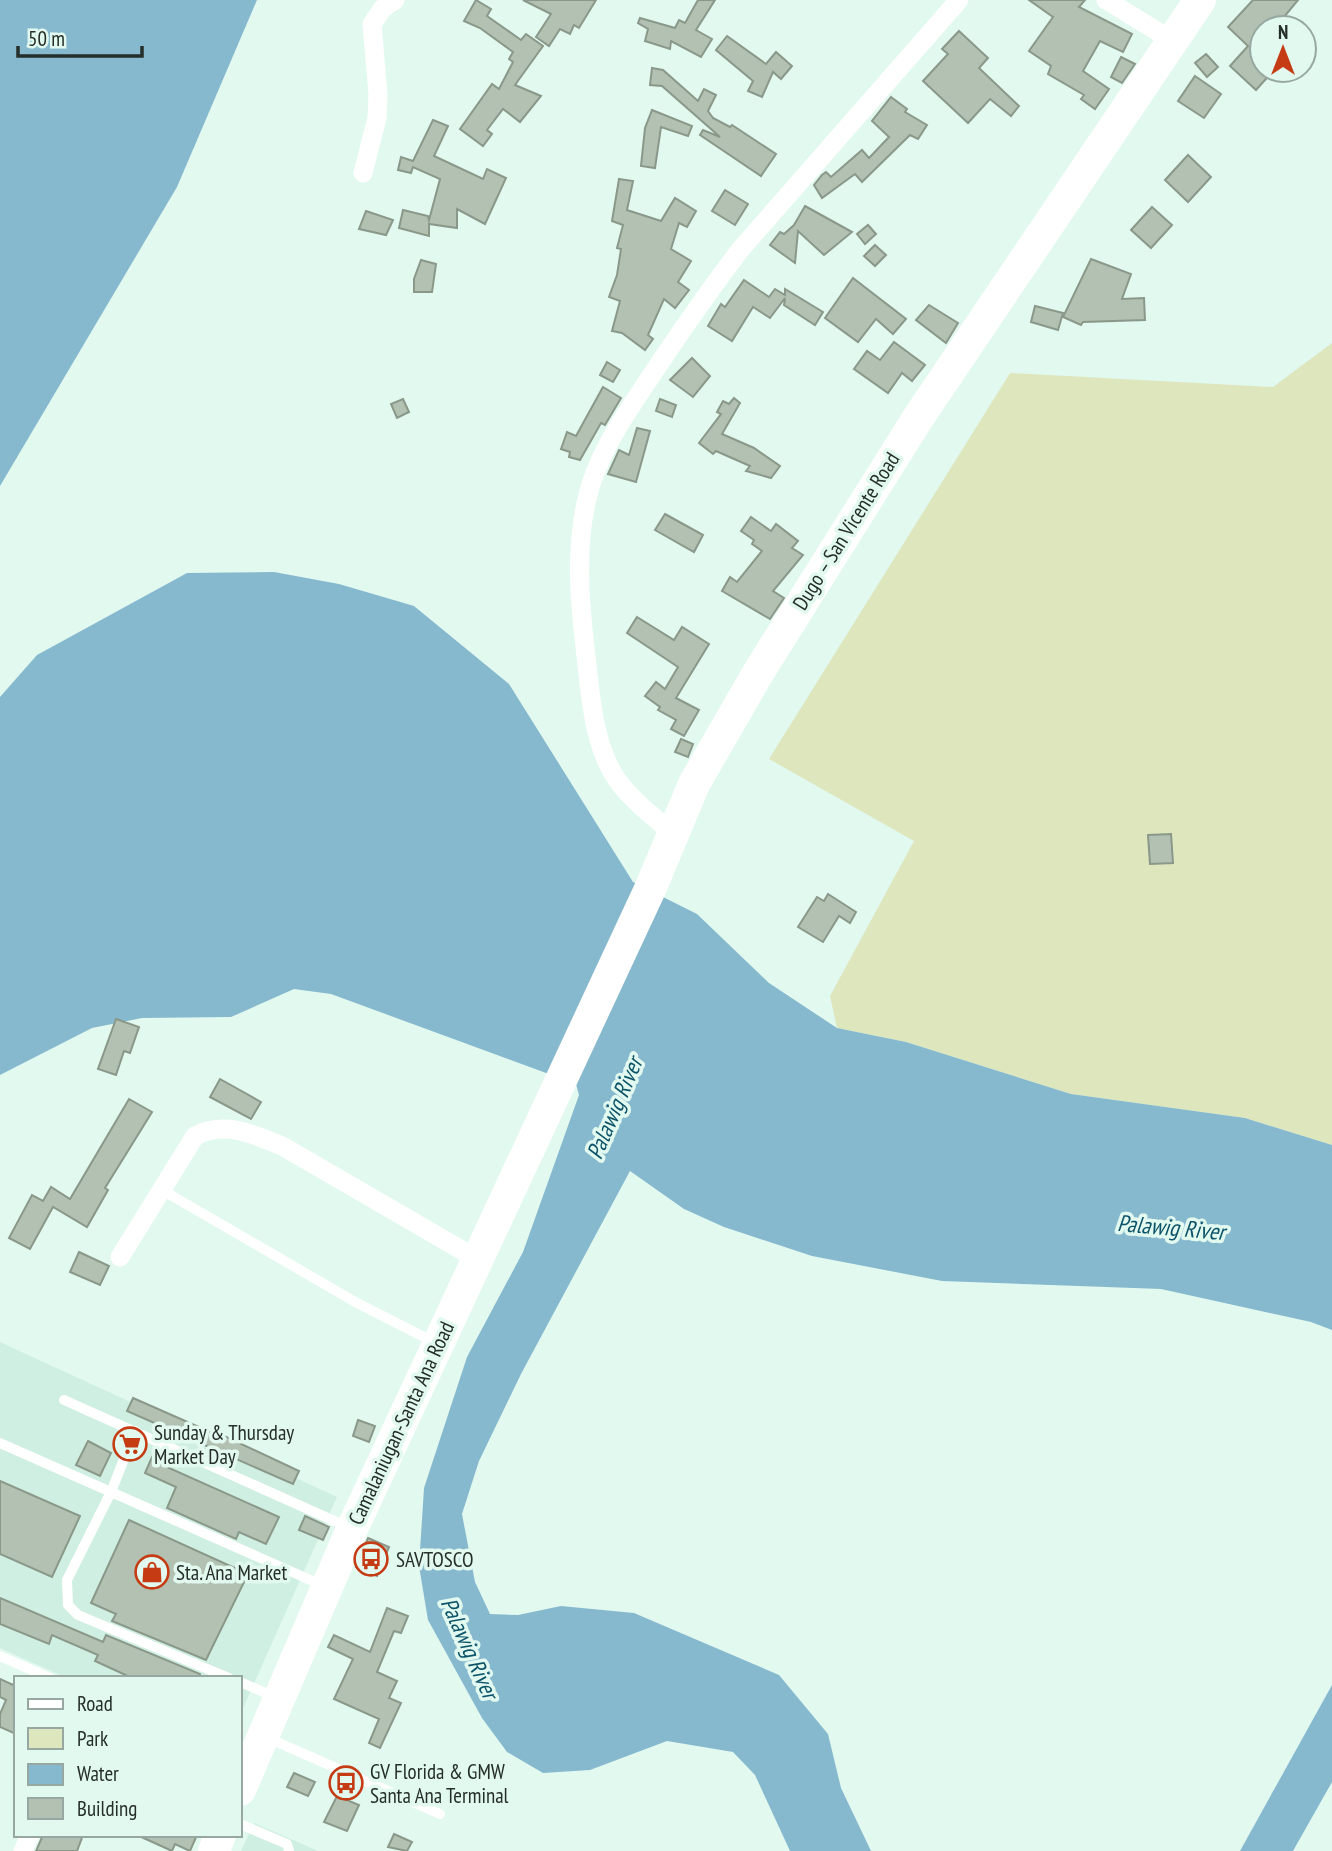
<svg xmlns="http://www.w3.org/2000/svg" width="1332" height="1851" viewBox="0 0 1332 1851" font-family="'PT Sans Narrow',sans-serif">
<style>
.built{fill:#cfefe2}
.green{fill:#dee6be}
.water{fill:#87b9ce}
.building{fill:#b2c1b1;stroke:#8a9889;stroke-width:2}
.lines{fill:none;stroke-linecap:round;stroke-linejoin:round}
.service{stroke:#fff;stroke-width:10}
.minor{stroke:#fff;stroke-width:19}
.primary{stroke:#fff;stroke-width:32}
.labels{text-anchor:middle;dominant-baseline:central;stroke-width:7;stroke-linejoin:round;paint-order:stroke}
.street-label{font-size:21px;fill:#252e2a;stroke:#e2f9f0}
.poi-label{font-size:21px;fill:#252e2a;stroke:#e2f9f0;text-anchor:start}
.water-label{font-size:23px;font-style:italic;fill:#0d5368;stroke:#e2f9f0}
</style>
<rect width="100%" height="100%" fill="#e2f9f0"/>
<g class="built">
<polygon points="0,1342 337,1497 240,1715 240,1678 67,1678 0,1648"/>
<polygon points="254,1823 318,1851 241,1851"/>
</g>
<polygon class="green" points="1332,343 1332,1145 1245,1118 1071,1094 906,1042 837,1028 830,996 914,841 769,759 1010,373 1273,387"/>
<g class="water">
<polygon points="0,0 257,0 177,187 0,486"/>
<polygon points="274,572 339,584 414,606 509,684 633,882 697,914 769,983 837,1028 906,1042 1071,1094 1245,1118 1332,1145 1332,1330 1311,1322 1161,1289 942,1281 812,1256 724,1227 684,1209 630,1171 521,1374 479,1461 462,1514 475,1582 490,1614 518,1615 561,1606 634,1613 779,1675 828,1734 841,1788 871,1851 790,1851 755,1775 733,1752 667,1741 590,1770 543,1773 507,1752 482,1718 428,1620 419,1566 424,1488 467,1357 523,1252 579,1095 576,1084 331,994 294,989 231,1017 142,1018 92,1028 0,1075 0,697 37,655 187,573"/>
<polygon points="1332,1685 1332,1782 1293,1851 1240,1851"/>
</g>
<g class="building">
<polygon points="476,0 491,9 487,16 521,40 526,34 543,46 515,85 541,96 520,122 503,109 487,130 492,134 483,146 460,129 492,84 499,89 513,62 509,59 513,52 480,28 464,21"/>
<polygon points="523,0 596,0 579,28 574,25 570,34 560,29 549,46 536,37 551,14"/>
<polygon points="698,0 715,0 696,30 712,39 701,57 671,41 670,49 645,41 648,29 638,23 640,18 675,28 679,20 685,23"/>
<polygon points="1029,0 1085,0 1079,7 1132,34 1123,52 1100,41 1083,71 1109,89 1095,109 1081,99 1084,95 1048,74 1051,66 1029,51 1053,17"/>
<polygon points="1253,0 1298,0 1275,28 1262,28 1262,70 1274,70 1256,90 1230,66 1248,46 1228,27"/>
<polygon points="959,31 988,58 979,68 1019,106 1011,116 990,99 968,123 923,81 948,54 942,49"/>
<polygon points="727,36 766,64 776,52 792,66 781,79 773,72 762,97 748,91 753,81 716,50"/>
<polygon points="1206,54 1218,67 1207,77 1195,63"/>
<polygon points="1121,57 1135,64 1122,83 1111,77"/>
<polygon points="652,68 663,70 698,101 704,89 716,95 708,111 713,118 730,127 732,125 776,154 761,176 700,135 703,130 720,137 662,86 650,85"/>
<polygon points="1195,76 1221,94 1204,118 1178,101"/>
<polygon points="891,97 907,109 905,112 927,125 918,139 910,135 862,182 855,174 822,198 814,185 822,175 826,172 831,177 862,150 869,158 889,137 872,121"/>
<polygon points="652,110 692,126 688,136 661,127 655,168 641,166 645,128"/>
<polygon points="433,120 448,126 434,156 483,179 487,169 506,178 485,224 457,209 457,228 429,224 429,236 399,228 403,210 428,216 429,220 440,179 413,167 411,173 398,170 401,157 413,161"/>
<polygon points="1188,155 1211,177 1188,202 1165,180"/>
<polygon points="619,179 633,181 627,210 661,221 675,198 696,211 687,227 679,223 671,249 691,261 678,282 689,290 675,308 664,299 648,335 653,339 645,350 622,333 612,331 620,301 609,297 617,275 621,249 617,248 623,225 612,221"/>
<polygon points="725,190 748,204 735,225 712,211"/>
<polygon points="805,206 852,232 824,255 798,231 795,263 770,245 780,232 784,234 794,225"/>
<polygon points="1152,207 1172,225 1151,248 1131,230"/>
<polygon points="366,211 393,220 386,235 359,229"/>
<polygon points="868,225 876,234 865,244 857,234"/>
<polygon points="875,245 886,255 875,266 864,256"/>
<polygon points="1091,259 1131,274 1122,299 1144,298 1145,320 1083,322 1081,325 1063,317"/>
<polygon points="421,260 436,264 432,292 414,292 414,279"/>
<polygon points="853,278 906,319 893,334 876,319 858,342 825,318"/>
<polygon points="744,280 769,297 775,289 785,295 785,289 823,312 815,325 784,305 785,298 770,318 753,307 732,341 708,326 721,304 725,307"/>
<polygon points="929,305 958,323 946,343 916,320"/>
<polygon points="1035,306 1063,313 1058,330 1031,322"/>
<polygon points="894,342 925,365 912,381 902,373 888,393 854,369 867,351 880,360"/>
<polygon points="692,358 710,376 693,397 670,380"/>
<polygon points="607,362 620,370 613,382 600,375"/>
<polygon points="603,387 621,398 605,425 601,423 580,460 569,457 570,452 561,449 567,432 576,436"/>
<polygon points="734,398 740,403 722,434 754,448 780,466 771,478 746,471 750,466 716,451 713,454 699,443 721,414 717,412 723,401 729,404"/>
<polygon points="403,399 409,412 397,418 391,404"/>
<polygon points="660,399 676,405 672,417 656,411"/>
<polygon points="637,428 650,431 636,482 608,474 619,450 629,455"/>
<polygon points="665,514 703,535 694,552 655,530"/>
<polygon points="751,517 771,531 776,524 798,541 792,548 803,555 773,591 784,598 770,619 722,591 730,577 737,582 762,551 752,544 754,540 741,531"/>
<polygon points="637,617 674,640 682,627 709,644 676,698 699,710 684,736 671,729 676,720 658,710 660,707 645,696 656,682 665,689 678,667 627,633"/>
<polygon points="681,739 693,744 688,757 675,752"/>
<polygon points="1171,834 1173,863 1150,864 1148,835"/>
<polygon points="828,894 856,912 850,923 839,916 823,942 798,927 817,897 824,901"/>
<polygon points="116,1019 139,1027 130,1053 124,1051 116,1075 98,1069"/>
<polygon points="220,1079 261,1102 251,1119 210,1097"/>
<polygon points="129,1099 152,1112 105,1188 108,1190 87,1227 53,1207 30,1249 9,1238 32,1195 43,1201 51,1187 70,1199"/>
<polygon points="79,1252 109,1266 100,1285 70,1272"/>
<polygon points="133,1398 217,1435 218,1433 299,1471 293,1484 127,1411"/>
<polygon points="358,1420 375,1426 369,1442 353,1436"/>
<polygon points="88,1441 111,1453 100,1476 76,1465"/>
<polygon points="152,1457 170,1465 169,1468 279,1517 266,1544 239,1532 236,1539 167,1508 176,1487 145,1473"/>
<polygon points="0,1481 80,1516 52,1577 0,1554"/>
<polygon points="305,1516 329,1527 323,1540 299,1530"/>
<polygon points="129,1520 248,1574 206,1660 112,1621 116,1614 91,1603"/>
<polygon points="368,1538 389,1547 377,1576 356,1567"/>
<polygon points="0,1598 103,1642 106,1635 200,1674 199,1678 132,1678 95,1661 98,1655 52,1635 49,1644 0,1624"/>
<polygon points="387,1608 408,1616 401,1633 394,1631 377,1672 397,1681 389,1698 401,1703 380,1748 369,1743 379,1719 334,1699 353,1659 328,1647 334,1635 370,1652"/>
<polygon points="0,1679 13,1685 16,1679 16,1734 0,1727 0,1714 6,1700 0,1697"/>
<polygon points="294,1773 315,1782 308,1796 287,1787"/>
<polygon points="337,1796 359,1805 347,1831 324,1822"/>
<polygon points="394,1834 412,1842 407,1851 388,1847"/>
<polygon points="43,1835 83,1835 77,1851 36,1851"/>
<polygon points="137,1835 197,1835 190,1851 175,1844 172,1851"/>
</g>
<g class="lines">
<g class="service">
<polyline points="162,1190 357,1303 436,1343"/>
<polyline points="64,1400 348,1527"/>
<polyline points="135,1431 111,1492 67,1580 68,1605 78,1615 229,1678"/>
<polyline points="0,1443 324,1586"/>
<polyline points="0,1656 50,1678"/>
<polyline points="240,1682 275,1697"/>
<polyline points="268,1738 440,1814"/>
<polyline points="240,1824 287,1844 289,1851"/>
</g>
<g class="minor">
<polyline points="1106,0 1173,41"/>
<polyline points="363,173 377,118 378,94 372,24 383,8 395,0"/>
<path d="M673 834C658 820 640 807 626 791 594 757 591 700 586 656 580 605 575 553 586 503 596 453 630 408 657 367 684 327 711 288 740 250L959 0"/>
<path d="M120 1257 195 1136C226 1120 255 1135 284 1147L477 1259"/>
<polyline points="23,1851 30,1835"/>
</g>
<g class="primary">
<polyline points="240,1790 352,1529 651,887 694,784 758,673 918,418 1200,0"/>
<polyline points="214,1851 220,1835"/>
</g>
</g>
<defs>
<symbol id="supermarket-ring" viewBox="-11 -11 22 22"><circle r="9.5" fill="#e2f9f0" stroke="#c43b14" stroke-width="1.5"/><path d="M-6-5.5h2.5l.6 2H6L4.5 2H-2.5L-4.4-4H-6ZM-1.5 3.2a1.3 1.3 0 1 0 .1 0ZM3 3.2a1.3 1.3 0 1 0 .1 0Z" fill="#c43b14"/></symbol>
<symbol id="bus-ring" viewBox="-11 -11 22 22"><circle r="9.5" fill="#e2f9f0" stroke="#c43b14" stroke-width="1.5"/><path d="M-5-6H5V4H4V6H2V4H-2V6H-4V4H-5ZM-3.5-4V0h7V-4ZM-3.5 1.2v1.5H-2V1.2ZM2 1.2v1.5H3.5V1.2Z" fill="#c43b14"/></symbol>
<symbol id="shop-ring" viewBox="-11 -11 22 22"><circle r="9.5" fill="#e2f9f0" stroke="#c43b14" stroke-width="1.5"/><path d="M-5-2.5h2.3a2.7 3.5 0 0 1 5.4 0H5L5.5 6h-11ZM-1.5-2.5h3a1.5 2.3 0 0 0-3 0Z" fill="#c43b14"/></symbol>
</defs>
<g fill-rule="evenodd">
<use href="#supermarket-ring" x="111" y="1425" width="38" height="38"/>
<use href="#bus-ring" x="352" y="1540" width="38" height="38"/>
<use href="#shop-ring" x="133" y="1553" width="38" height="38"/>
<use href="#bus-ring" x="327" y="1764" width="38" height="38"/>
</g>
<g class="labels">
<g class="street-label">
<text transform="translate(846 531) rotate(-58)">Dugo – San Vicente Road</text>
<text transform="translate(401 1423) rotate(-65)">Camalaniugan-Santa Ana Road</text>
</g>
<g class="poi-label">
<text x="154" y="1432">Sunday &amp; Thursday<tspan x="154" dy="24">Market Day</tspan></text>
<text x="396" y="1559">SAVTOSCO</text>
<text x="176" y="1572">Sta. Ana Market</text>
<text x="370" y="1771">GV Florida &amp; GMW<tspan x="370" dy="24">Santa Ana Terminal</tspan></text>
</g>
<g class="water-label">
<text transform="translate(614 1108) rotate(-67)">Palawig River</text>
<text transform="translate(1171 1227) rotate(5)">Palawig River</text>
<text transform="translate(470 1648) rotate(66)">Palawig River</text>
</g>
</g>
<rect x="14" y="1676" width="228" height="161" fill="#e2f9f0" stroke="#96a8a1" stroke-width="2"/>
<rect x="28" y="1699" width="35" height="10" fill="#ffffff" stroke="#96a8a1" stroke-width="2"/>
<text x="77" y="1711" font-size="21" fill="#252e2a">Road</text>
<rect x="28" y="1728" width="35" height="21" fill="#dee6be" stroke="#96a8a1" stroke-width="2"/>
<text x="77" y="1746" font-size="21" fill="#252e2a">Park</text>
<rect x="28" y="1764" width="35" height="21" fill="#87b9ce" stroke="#96a8a1" stroke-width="2"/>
<text x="77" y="1781" font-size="21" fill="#252e2a">Water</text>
<rect x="28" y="1798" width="35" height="21" fill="#b2c1b1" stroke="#96a8a1" stroke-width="2"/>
<text x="77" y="1816" font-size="21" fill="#252e2a">Building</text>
<g transform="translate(1283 49)"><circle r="33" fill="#e2f9f0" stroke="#96a8a1" stroke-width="2"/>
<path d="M0-5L12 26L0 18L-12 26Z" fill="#c43b14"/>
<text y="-10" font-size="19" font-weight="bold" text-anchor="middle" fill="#252e2a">N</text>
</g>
<path d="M18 46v10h124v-10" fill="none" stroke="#252e2a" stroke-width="3.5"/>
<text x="28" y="46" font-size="21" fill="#252e2a" stroke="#e2f9f0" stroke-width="5" paint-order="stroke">50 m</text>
</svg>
